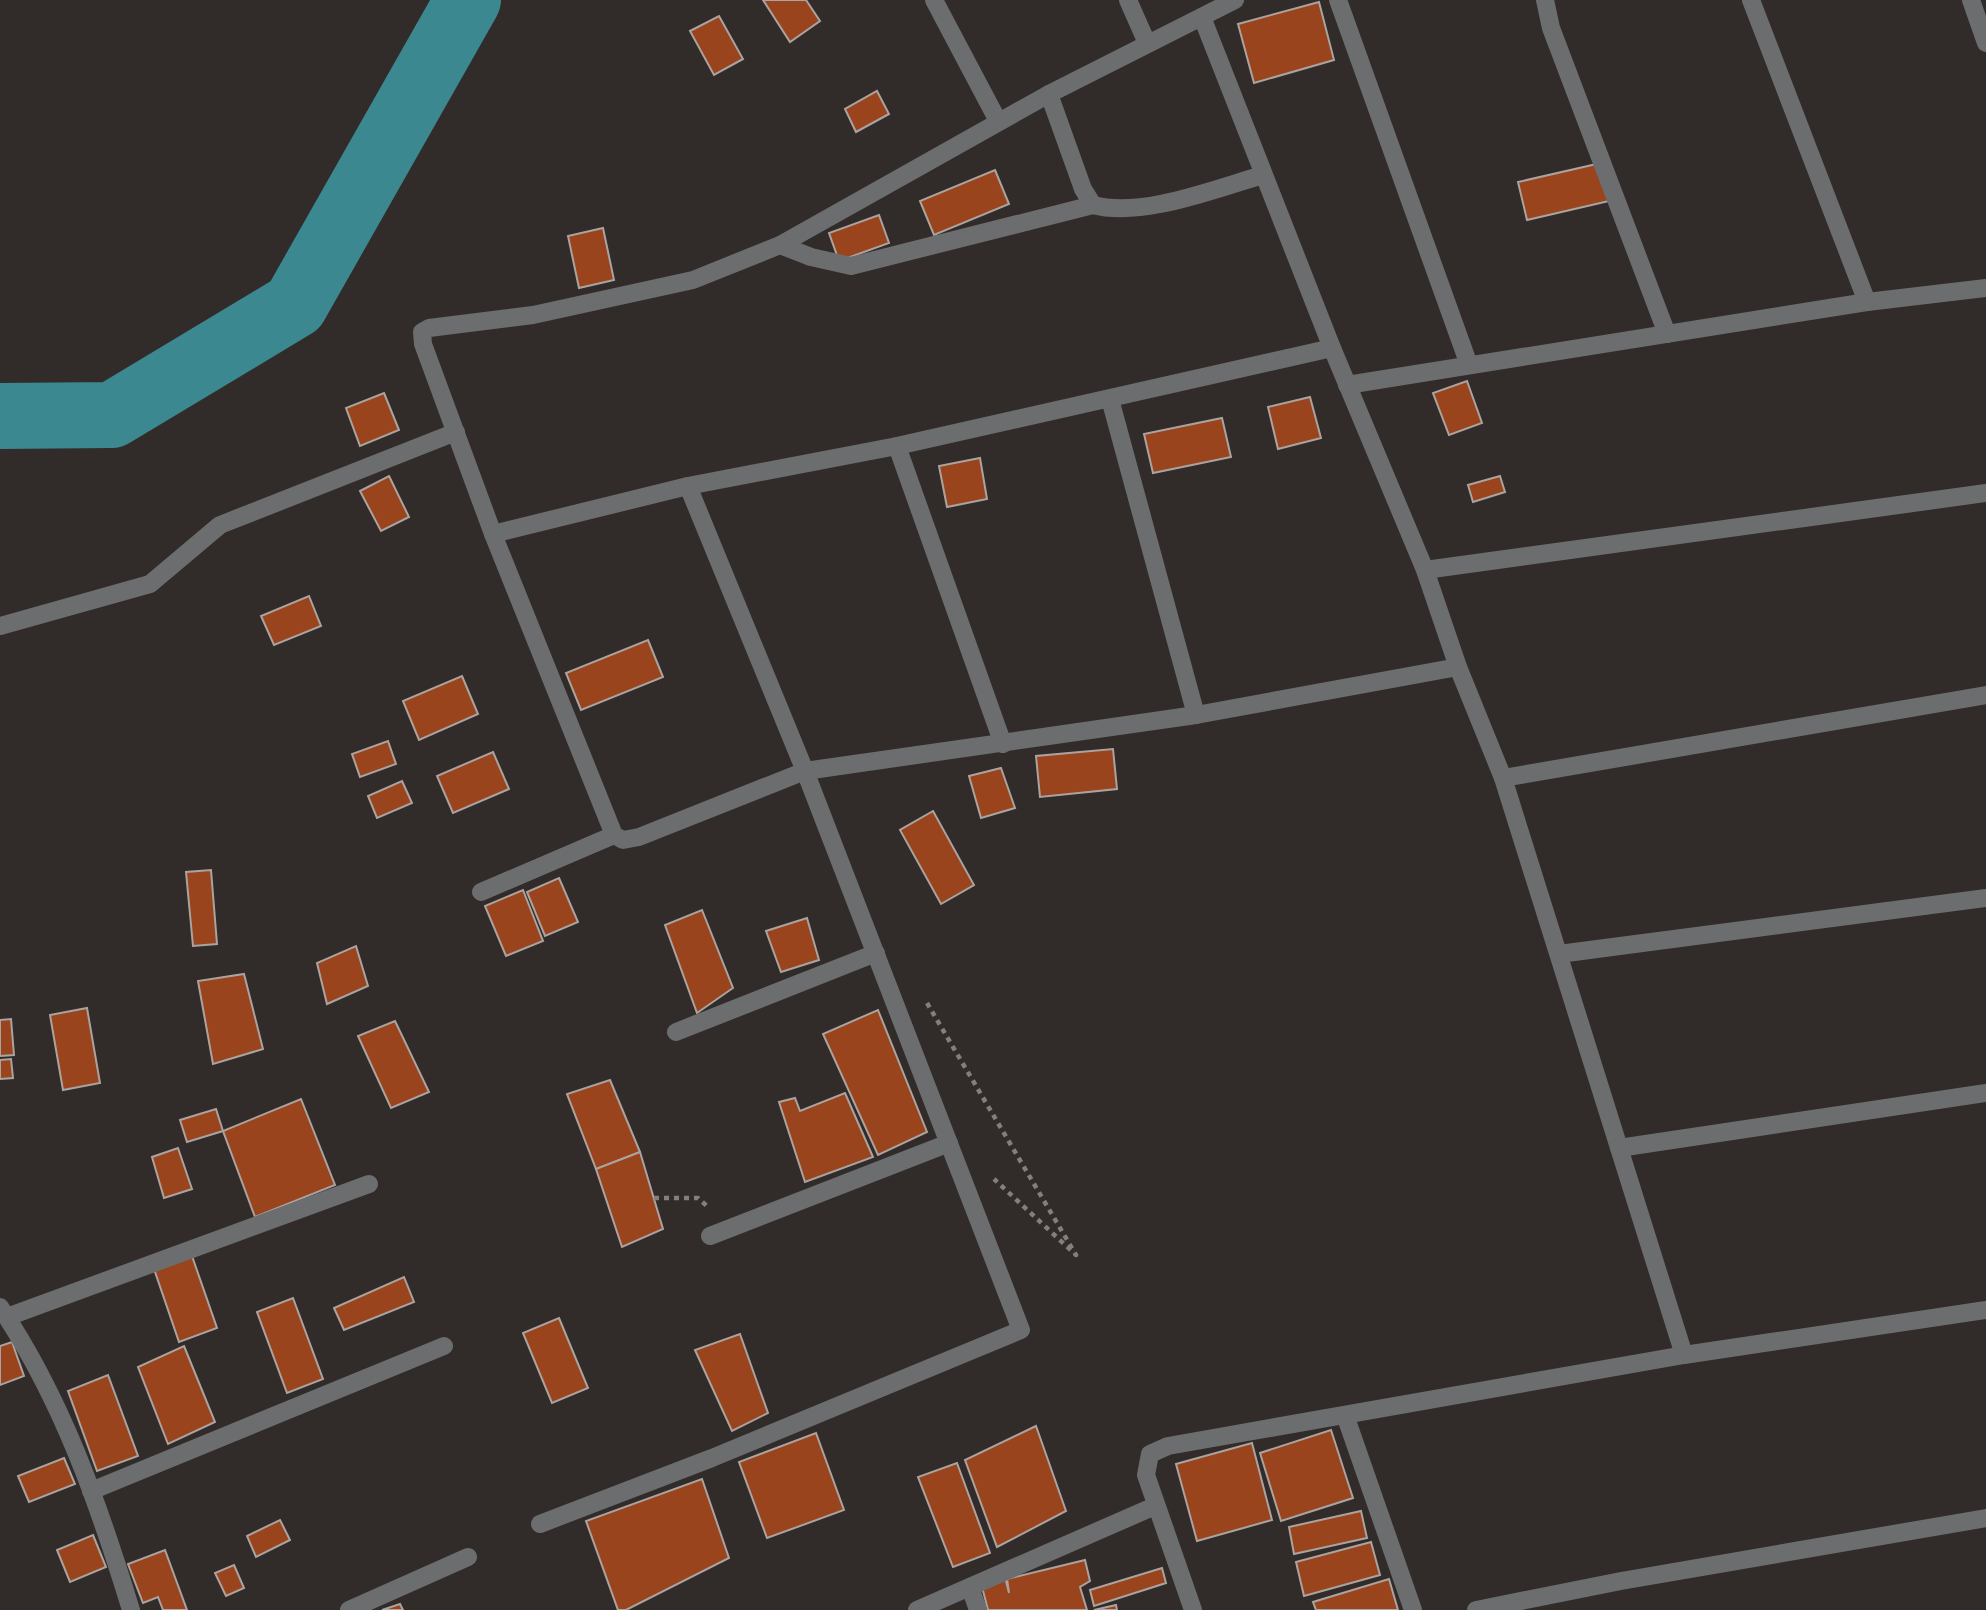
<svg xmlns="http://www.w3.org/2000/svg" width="1986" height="1610" viewBox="0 0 1986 1610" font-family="Lora,serif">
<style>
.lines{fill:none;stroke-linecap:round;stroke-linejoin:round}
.river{stroke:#3c8890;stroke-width:66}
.building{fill:#99441c;stroke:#aaa3a0;stroke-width:2}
.path{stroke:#847f7d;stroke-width:4.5;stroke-dasharray:5 5;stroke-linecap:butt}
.minor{stroke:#6b6d6f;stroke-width:18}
</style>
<rect width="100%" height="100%" fill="#312b29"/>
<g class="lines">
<polyline class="river" points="0,416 112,415 295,305 468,0"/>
</g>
<g class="building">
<polygon points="763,0 806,0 820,21 790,42"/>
<polygon points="1319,2 1334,60 1254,83 1238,24"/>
<polygon points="719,16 743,59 714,75 690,31"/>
<polygon points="877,91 889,114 856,132 845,109"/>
<polygon points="1601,163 1609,201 1527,220 1518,182"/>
<polygon points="995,170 1009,204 934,235 920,201"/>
<polygon points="879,215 889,243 839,261 829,233"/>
<polygon points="603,228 614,280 579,288 568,236"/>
<polygon points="1467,381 1482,423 1449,435 1433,393"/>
<polygon points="384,393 399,430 360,446 346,408"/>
<polygon points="1310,397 1321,438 1278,449 1268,407"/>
<polygon points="1222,418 1231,457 1153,473 1144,434"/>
<polygon points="980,458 987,499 947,507 939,466"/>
<polygon points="389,476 409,517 381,531 360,491"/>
<polygon points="1500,476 1505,492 1473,502 1468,485"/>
<polygon points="309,596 321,626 274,645 261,616"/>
<polygon points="648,640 663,677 581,710 566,673"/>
<polygon points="462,676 478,714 419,740 403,701"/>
<polygon points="388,741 396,764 360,777 352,754"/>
<polygon points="1113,749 1117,789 1040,797 1036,756"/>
<polygon points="493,752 509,789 453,813 437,776"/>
<polygon points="1001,768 1015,808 981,818 969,776"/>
<polygon points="402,781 412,803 377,818 368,796"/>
<polygon points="933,811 974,885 941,904 900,830"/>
<polygon points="211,870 217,944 193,946 186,872"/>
<polygon points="559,878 578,922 545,936 527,892"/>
<polygon points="523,890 543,941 506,956 485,906"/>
<polygon points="702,910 733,988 697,1013 665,925"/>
<polygon points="807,918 819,960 781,972 766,931"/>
<polygon points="356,946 368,986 327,1004 317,963"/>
<polygon points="244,974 263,1049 213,1064 198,981"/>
<polygon points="87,1008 100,1083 63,1090 50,1015"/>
<polygon points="878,1010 927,1132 878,1155 823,1034"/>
<polygon points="11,1019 14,1055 0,1056 0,1020"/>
<polygon points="395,1021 429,1092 391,1108 358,1036"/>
<polygon points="11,1059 13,1078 0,1079 0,1060"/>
<polygon points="610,1080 640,1152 596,1169 567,1094"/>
<polygon points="845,1093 873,1157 805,1182 779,1102 795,1098 800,1111"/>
<polygon points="301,1099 335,1185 255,1217 223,1131"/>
<polygon points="216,1109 223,1131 187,1142 180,1120"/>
<polygon points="178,1148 192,1189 164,1198 152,1157"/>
<polygon points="640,1152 663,1229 622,1247 596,1169"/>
<polygon points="192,1256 217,1328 179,1342 154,1269"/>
<polygon points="404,1277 414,1302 344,1330 334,1308"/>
<polygon points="293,1298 323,1379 287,1393 257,1312"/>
<polygon points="559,1318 588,1388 552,1403 523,1333"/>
<polygon points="740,1334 768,1413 732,1431 695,1350"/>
<polygon points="12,1342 24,1376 0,1385 0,1346"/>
<polygon points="184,1346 215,1422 168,1444 138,1367"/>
<polygon points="108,1375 138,1456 97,1471 68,1391"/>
<polygon points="1036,1426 1066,1511 997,1547 965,1460"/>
<polygon points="1331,1430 1353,1498 1281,1521 1260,1453"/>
<polygon points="816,1433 844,1510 767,1538 739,1462"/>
<polygon points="1252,1443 1272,1520 1197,1541 1176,1464"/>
<polygon points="64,1458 75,1484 29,1502 18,1476"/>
<polygon points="957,1463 990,1553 953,1567 918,1477"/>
<polygon points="702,1479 729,1558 626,1610 618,1610 586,1521"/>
<polygon points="1361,1511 1367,1538 1294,1554 1289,1527"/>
<polygon points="280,1520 290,1540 256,1557 247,1536"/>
<polygon points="93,1535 106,1567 70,1582 57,1550"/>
<polygon points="1371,1542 1380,1575 1304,1596 1296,1562"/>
<polygon points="165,1550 187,1610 163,1610 158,1597 143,1603 128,1564"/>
<polygon points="1085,1560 1090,1581 1080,1587 1087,1610 988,1610 981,1583 1005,1577 1009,1593 1007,1579"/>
<polygon points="234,1565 244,1588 226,1596 215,1573"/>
<polygon points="1162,1568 1166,1583 1094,1606 1090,1590"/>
<polygon points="1389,1579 1398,1610 1316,1610 1313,1602"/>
<polygon points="400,1604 403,1610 382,1610"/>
<polygon points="1116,1605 1117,1610 1094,1610"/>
</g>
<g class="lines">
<g class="path">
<polyline points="927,1003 1076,1255 994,1179"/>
<polyline points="654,1198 698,1198 708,1207"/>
</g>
<g class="minor">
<polyline points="934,0 998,121"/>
<polyline points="1128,0 1147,43"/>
<polyline points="1235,0 1049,94 780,245 693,280 533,315 429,328 422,332 423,344 493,534 614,835 623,840 639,837 805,771 1196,715 1458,667"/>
<polyline points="1338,0 1469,365"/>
<polyline points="1545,0 1551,28 1667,334"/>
<polyline points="1751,0 1867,302"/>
<polyline points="1971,0 1986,43"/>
<polyline points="1202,17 1332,348 1425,570 1458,667 1503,778 1684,1355"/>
<path d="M1049 94 1083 189 1093 205C1142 218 1214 189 1263 175"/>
<polyline points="780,245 811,257 851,266 1093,205"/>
<polyline points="1347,385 1867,302 1986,288"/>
<polyline points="1110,399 1196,715"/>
<polyline points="897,446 1003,744"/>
<polyline points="493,534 688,486 897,446 1332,348"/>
<polyline points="1425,570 1986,493"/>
<polyline points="0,626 150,584 220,525 456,432"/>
<polyline points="1503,778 1986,695"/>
<polyline points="481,892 614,835"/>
<polyline points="1559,954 1986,898"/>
<polyline points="676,1032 876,953"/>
<polyline points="1619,1148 1986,1093"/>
<polyline points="710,1236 949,1143"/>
<path d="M0 1307C62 1399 99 1505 131 1610"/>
<polyline points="7,1317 369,1184"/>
<polyline points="1345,1415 1413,1610"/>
<polyline points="91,1491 444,1346"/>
<polyline points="540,1524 712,1458 1021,1330 805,771 688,486"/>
<polyline points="970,1587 978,1610"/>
<polyline points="349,1610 468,1557"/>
<polyline points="917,1610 1155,1506"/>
<polyline points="1193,1610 1146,1475 1150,1454 1168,1446 1684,1355 1986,1310"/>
<polyline points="1476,1610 1621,1581 1986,1518"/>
</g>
</g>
</svg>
